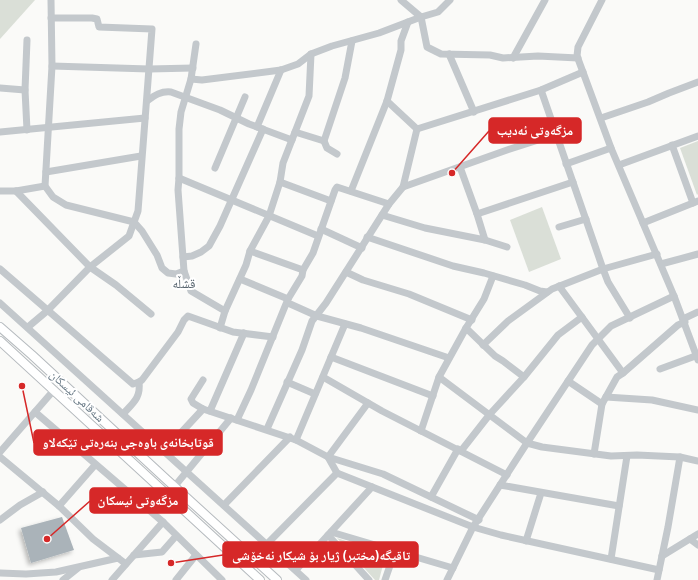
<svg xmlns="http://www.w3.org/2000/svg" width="698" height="580" viewBox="0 0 698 580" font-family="'Public Sans','Noto Naskh Arabic',sans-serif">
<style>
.green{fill:#dadfd7}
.building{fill:#aab3b9;filter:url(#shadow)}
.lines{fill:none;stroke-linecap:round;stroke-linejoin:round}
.major-casing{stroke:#b5babe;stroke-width:10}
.minor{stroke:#c3c8cc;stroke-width:7}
.major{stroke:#fff;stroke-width:8}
.labels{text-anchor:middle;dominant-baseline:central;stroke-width:4;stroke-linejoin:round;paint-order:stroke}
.street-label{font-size:12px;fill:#657683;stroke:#fff}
.neighbourhood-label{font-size:13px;fill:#57646e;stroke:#fff}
.leader{fill:none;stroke:#d62828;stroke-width:1.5}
.callout-dot{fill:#d62828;stroke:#fff;stroke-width:1.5}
.callout{fill:#d62828;stroke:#d62828;stroke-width:1.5}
.callout-label{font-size:13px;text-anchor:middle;font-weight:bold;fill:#fff}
</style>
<defs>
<filter id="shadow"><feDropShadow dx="-2.5" dy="2.5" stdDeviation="2" flood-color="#0004"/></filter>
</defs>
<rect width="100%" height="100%" fill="#fafaf8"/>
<g class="green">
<polygon points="0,0 35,0 0,39"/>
<polygon points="698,141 698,194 697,195 680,148"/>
<polygon points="542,207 561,259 529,272 510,220"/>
<polygon points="337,538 386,554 379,580 375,580"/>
</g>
<polygon class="building" points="62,517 74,550 31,563 21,528"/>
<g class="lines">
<defs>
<g id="major">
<polyline points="0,327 32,355 166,479 277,580"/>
<polyline points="0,341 260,580"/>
</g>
</defs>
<use href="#major" class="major-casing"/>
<g class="minor">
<polyline points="51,0 52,66 45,186 53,197 66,205 134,222 142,231 157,255 162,268 168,273 176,274 184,271"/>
<polyline points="401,0 421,17 427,47 441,54 490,55 503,58 538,56 578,58"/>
<polyline points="602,0 578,47 577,56 611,148 674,296 698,360"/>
<polyline points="27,40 25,90 27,130"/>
<polyline points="196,44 191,79 181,112 179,129 179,178 178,190 184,271 191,291 225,311"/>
<polyline points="449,54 474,112"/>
<polyline points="513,58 545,0"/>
<polyline points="52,66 149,69 193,68"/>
<polyline points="191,79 202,80 281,70 298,64 311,54 332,46 379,33 421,17 438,12 450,0"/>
<polyline points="0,88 25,90"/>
<polyline points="541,90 603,269 608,282 630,318"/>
<path d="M147 101C155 95 161 91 171 92L220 110 249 124 292 140"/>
<polyline points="387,101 417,129 541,90 583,72"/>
<polyline points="601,118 648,102 669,93 698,82"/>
<polyline points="257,127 281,70"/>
<polyline points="0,132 145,118"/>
<polyline points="295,132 324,141 327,148 337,154"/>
<polyline points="324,141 345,78 352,41"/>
<polyline points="672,145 693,203"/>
<polyline points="566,164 611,148"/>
<polyline points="619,165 698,136"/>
<polyline points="460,167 477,214 485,240"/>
<polyline points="215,168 245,97"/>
<polyline points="46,172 141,156"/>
<polyline points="179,178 318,236"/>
<polyline points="280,182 331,201"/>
<polyline points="403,187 417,129"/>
<polyline points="0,191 16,191 45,186"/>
<polyline points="16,191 90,267 116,285 151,314"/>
<polyline points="351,191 387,101 401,50 401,41 408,22"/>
<polyline points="477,214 573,182"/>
<polyline points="382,215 425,228 485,240 507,247"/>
<polyline points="643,223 698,201"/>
<polyline points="559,227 586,219"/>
<polyline points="321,229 362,248"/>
<polyline points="367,237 453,266 484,273 525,285 540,291 547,292"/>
<polyline points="250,251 303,270"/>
<polyline points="183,257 192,256 201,252 209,246 220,226 263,129"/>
<polyline points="661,264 698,254"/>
<polyline points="0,269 133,384 139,382 142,380 178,332 184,320 188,316 233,332 273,337"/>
<polyline points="346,272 363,280 409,294 472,320"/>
<polyline points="240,279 288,299"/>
<polyline points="559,286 623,373"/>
<polyline points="0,303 306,580"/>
<polyline points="288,303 317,316 361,328 449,358"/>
<polyline points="683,319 698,312"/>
<polyline points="28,327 47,311 90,267 129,236 138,211 152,29 99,27 97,19 92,18 51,18"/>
<polyline points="220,328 225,311 246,265 250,251 269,216 280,182 283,163 309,96 311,54"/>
<polyline points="466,328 495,356 503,361 524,377"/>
<polyline points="483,345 508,321 552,289 603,269 657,254"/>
<polyline points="331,357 433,396"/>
<polyline points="660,369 698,355"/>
<polyline points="323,377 382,411 507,475"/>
<polyline points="439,377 527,443 542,447 611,456 637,455 680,457 698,461"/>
<polyline points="203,380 191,399 193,403 203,409 296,440 328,457 383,474 479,520"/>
<polyline points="568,381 602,404"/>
<polyline points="287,382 315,394"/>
<polyline points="606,397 652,400 698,410"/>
<polyline points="368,403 328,457 337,473 473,527 501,535 659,570"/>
<polyline points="210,411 244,333"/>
<polyline points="35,412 163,522 222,580"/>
<path d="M123 414C133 403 141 398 139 382"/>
<polyline points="237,420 251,390 288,299 302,276 303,270 313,253 335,190 337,187 389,204"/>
<polyline points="267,429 302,350 312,321 326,303 389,204 403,187 507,150 557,134"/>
<polyline points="421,431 439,377 466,328 484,299 493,276"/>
<polyline points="296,440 345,324"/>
<polyline points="164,451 203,409"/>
<polyline points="461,451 490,414 524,377 558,335 582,317"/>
<polyline points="0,452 54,390"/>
<polyline points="594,454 602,404 617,377 623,373 678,325 685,322"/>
<polyline points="0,457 59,506 93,539 126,564"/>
<polyline points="500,485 619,506"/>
<polyline points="174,487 231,418"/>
<polyline points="431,497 458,449"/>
<polyline points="224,505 290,437"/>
<polyline points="59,506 95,465"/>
<polyline points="0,520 20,505 43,492"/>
<polyline points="331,532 453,568"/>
<polyline points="328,535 369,580"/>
<polyline points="690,539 698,545"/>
<polyline points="526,541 541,493"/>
<polyline points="267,544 337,473"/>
<polyline points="134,555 162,552 176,536"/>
<polyline points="662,556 698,534"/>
<polyline points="611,559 627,456"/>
<polyline points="296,570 372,487"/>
<polyline points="0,573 26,574 56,572 118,558"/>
<polyline points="63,580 78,568"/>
<polyline points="112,580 163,522"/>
<polyline points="176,580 196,555"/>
<polyline points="385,580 395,551"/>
<polyline points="447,580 473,527 527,443 592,345 611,326 674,296"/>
<polyline points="657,580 668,527 680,457"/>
</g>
<use href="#major" class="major"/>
</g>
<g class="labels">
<g class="street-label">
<text transform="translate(77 396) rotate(43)">شەقامی ئیسکان</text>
</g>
<g class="neighbourhood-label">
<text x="184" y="283">قشڵه‌</text>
</g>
</g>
<path class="leader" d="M452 173L489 131M22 386L34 443M47 539L90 501M171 563L223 555"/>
<g class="callout-dot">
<circle cx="452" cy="173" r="4"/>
<circle cx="22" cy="386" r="4"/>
<circle cx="47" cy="539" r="4"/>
<circle cx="171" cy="563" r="4"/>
</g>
<g class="callout">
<rect x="489" y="118" width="92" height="25" rx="4"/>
<rect x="34" y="430" width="188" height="25" rx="4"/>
<rect x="90" y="488" width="97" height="25" rx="4"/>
<rect x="223" y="542" width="195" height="25" rx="4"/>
</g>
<g class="callout-label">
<text x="535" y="135">مزگەوتی ئەدیب</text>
<text x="128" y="447">قوتابخانه‌ی باوه‌جی بنه‌ره‌تی تێكه‌لاو</text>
<text x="138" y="505">مزگەوتی ئیسکان</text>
<text x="321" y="560">تاقیگە(مختبر) ژیار بۆ شیکار نەخۆشی</text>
</g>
</svg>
